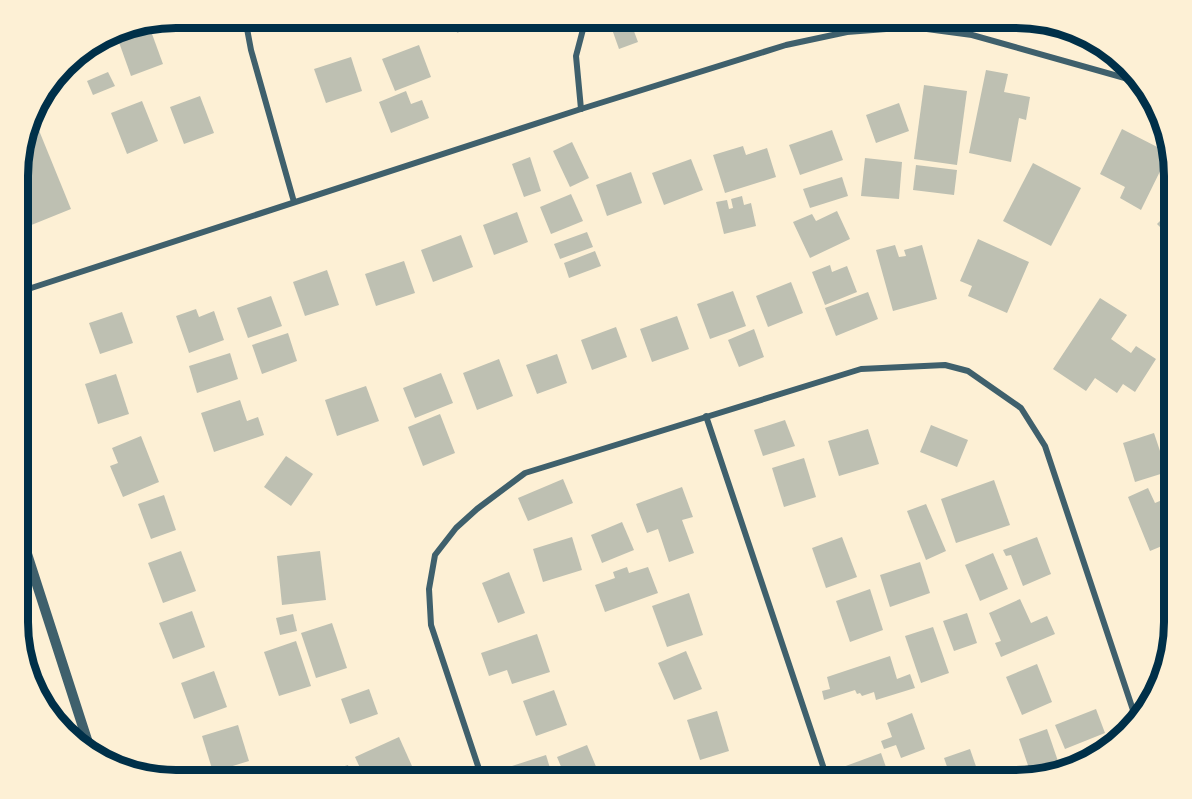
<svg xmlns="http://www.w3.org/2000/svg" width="1192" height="799" viewBox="0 0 1192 799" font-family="'Fira Sans',sans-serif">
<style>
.building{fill:#bec0b2}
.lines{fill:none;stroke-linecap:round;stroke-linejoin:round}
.minor{stroke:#3f606c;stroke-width:6}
.tertiary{stroke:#3f606c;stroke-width:10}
.rim{fill:none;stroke:#003049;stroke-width:8}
</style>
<rect width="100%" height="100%" fill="#fdf0d5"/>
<g class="building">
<polygon points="299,18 333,18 334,21 302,30"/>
<polygon points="436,18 468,18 458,33"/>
<polygon points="608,18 629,18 638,42 619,49"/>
<polygon points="148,23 163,64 131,76 116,34"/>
<polygon points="419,45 431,77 395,91 382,59"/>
<polygon points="351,57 362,91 326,103 314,69"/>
<polygon points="986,70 1008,74 1004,92 1030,97 1026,120 1019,118 1011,162 969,153"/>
<polygon points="108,72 115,86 93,95 87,81"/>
<polygon points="924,85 967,91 957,165 914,159"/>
<polygon points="406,91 411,104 422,100 429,118 391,133 379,102"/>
<polygon points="200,96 214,133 184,144 170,107"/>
<polygon points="142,101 158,141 127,154 111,113"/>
<polygon points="899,103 909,131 876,143 866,115"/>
<polygon points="38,128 71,209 19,230 19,156 27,133"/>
<polygon points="1122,129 1169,153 1141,210 1120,198 1125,187 1100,174"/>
<polygon points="832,130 843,160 800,175 789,145"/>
<polygon points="572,142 589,178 570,187 553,151"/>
<polygon points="743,146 746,155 767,148 776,177 725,193 713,155"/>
<polygon points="530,157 541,191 524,197 512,164"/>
<polygon points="865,158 902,162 899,199 861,196"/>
<polygon points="691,159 703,190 664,205 652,173"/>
<polygon points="1033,163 1081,188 1051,246 1003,221"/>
<polygon points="916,165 957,170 954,195 913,190"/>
<polygon points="631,172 642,203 607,216 596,185"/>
<polygon points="842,177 848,196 810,208 803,189"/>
<polygon points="571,194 583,221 551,234 540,207"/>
<polygon points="742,196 744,205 751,203 756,226 724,234 716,202 727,200 729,209 733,208 731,199"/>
<polygon points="1174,207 1174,241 1157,224"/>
<polygon points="837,211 850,239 810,258 793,222 812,214 816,221"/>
<polygon points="517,212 528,242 494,255 483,225"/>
<polygon points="587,232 593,247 560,259 554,244"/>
<polygon points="461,235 473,267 433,282 421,250"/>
<polygon points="978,239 1029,262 1007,313 968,296 972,286 960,281"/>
<polygon points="895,245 899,257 906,256 904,250 922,245 937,299 893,311 876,250"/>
<polygon points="595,251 601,266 569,278 564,263"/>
<polygon points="404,261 415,293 376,306 365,274"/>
<polygon points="830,265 832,272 847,266 857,292 825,305 812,272"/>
<polygon points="327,270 339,305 305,316 293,282"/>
<polygon points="791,282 803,313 768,327 756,296"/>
<polygon points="733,291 746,326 710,339 697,304"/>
<polygon points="868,292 878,319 836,336 825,308"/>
<polygon points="271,296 282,326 248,338 237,308"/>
<polygon points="1100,298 1127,315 1111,339 1131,353 1136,346 1156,359 1135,392 1123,384 1117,393 1095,378 1086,391 1053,369"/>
<polygon points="196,309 199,317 214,311 224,340 189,353 176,316"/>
<polygon points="122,312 133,343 100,354 89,323"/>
<polygon points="677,316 689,349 652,362 640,329"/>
<polygon points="616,327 627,357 592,370 581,340"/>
<polygon points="754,329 764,357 739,367 728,340"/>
<polygon points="288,333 297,361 262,374 252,345"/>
<polygon points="230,353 238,379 197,393 189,366"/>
<polygon points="557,354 567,383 537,394 526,365"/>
<polygon points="499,359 513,396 477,410 463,373"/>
<polygon points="441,373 453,403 415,418 403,388"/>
<polygon points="116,374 129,414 98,424 85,384"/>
<polygon points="366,386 379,421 337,436 325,400"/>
<polygon points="240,400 247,421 258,417 264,435 214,452 201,413"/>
<polygon points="440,414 455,453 423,466 408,427"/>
<polygon points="785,420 795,446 763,456 754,430"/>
<polygon points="931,425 968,440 957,467 920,452"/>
<polygon points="868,429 879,464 839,476 828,441"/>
<polygon points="1154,433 1167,472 1135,482 1123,443"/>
<polygon points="141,436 159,482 123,497 110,466 118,463 112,448"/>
<polygon points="286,456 313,474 291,506 264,487"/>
<polygon points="804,458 816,497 784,507 772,468"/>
<polygon points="563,479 573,503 528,521 518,498"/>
<polygon points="994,480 1010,525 956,543 941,499"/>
<polygon points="682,487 693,517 682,520 694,553 669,562 658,529 647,533 636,504"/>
<polygon points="1148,488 1155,503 1174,495 1174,541 1150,551 1128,497"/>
<polygon points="164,495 176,530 151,539 138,504"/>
<polygon points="926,504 946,551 926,560 907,511"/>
<polygon points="622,522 634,550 602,563 591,535"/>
<polygon points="572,537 582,570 543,582 533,549"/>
<polygon points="842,537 857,577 826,588 812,548"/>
<polygon points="1037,537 1051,574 1023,586 1011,555 1006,556 1003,550"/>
<polygon points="181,551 196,591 163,603 148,563"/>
<polygon points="320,551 326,600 282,605 277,556"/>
<polygon points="993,553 1008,589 980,601 965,565"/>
<polygon points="920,562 930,593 890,607 880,575"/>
<polygon points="627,567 629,573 648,567 658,593 605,612 595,585 615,578 613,572"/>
<polygon points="509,572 525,613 498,623 482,583"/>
<polygon points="870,589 883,630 850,642 836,601"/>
<polygon points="689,593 703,635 667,647 652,606"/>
<polygon points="1020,599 1031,623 1047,616 1055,634 1001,657 995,643 1001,641 989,613"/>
<polygon points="192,611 205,647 173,659 159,623"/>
<polygon points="967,613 977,643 954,651 943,621"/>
<polygon points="293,614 297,631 280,635 276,618"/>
<polygon points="332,623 347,668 316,678 301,633"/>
<polygon points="933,627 949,673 921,683 905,636"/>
<polygon points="537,634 550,672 512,684 507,670 489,676 481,653"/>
<polygon points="296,641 311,686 279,696 264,652"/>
<polygon points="686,651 702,689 674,700 658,663"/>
<polygon points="890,656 897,679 910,674 915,688 876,700 874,692 862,696 860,693 857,694 855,690 824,700 822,691 830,689 827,677"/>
<polygon points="1037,664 1052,702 1022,715 1006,677"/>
<polygon points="214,671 227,707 194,719 181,683"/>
<polygon points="369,689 378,714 350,724 341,699"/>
<polygon points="554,690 567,725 536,736 523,701"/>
<polygon points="1096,709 1105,733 1065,749 1055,725"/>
<polygon points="717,711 729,751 700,760 687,720"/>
<polygon points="912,713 925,749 901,758 896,745 884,749 881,741 892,737 887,723"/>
<polygon points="238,725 249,761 213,772 202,736"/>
<polygon points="1047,729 1060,767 1032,777 1019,739"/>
<polygon points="399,737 416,775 403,781 366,781 355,757"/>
<polygon points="587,745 602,781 567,781 557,757"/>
<polygon points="970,749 981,781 952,781 944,758"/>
<polygon points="881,753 887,770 857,781 848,781 843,767"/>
<polygon points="546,755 554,781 517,781 512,766"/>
<polygon points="348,765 353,781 311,781 310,777"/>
<polygon points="919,766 924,781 876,781"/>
<polygon points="734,771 737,781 709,781"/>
</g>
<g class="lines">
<g class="minor">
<polyline points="245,18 251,50 294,202"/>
<polyline points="581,109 576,56 586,18"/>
<polyline points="19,292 581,109 786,45 847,32 912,27 972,35 1139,82"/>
<polyline points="706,416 828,781"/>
<polyline points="483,781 431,625 429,589 435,555 456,528 477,509 525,473 861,369 945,365 968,371 1021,408 1045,446 1137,722"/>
</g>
<polyline class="tertiary" points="19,529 91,752"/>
</g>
<path d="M0 0H1192V799H0ZM176 28H1016A148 148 0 0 1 1164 176V622A148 148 0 0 1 1016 770H176A148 148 0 0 1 28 622V176A148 148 0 0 1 176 28Z" fill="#fdf0d5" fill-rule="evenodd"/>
<path class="rim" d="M176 28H1016A148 148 0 0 1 1164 176V622A148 148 0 0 1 1016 770H176A148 148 0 0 1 28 622V176A148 148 0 0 1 176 28Z"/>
</svg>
